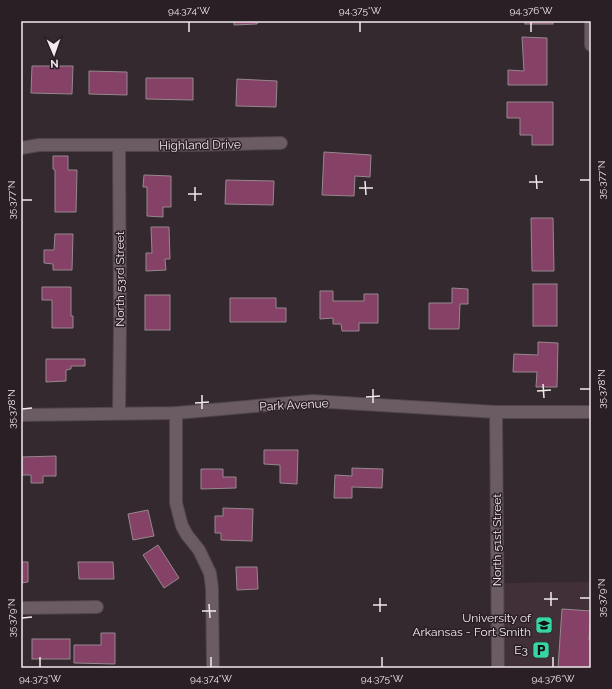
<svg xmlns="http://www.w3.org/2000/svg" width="612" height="689" viewBox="0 0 612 689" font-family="Raleway,sans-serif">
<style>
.built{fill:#423039}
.building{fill:#854166;stroke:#96888f}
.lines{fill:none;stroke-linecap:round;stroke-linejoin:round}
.minor-casing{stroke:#4f454a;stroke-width:14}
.minor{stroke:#6a5c62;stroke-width:12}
.ticks{fill:none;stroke:#f1e9ed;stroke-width:1.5}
.labels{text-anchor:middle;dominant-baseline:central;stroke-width:3;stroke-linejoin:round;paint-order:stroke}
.street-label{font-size:12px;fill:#f1e9ed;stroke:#2a1f25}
.poi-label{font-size:12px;fill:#f1e9ed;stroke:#2a1f25;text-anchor:end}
.neatline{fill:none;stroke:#f1e9ed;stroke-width:1.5}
.ticks-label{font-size:10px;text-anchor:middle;fill:#f1e9ed}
</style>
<rect width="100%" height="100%" fill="#34292e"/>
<polygon class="built" points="591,582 591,668 498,668 497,583"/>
<g class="building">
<polygon points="234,21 259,21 257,24 234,25"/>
<rect x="525" y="21" width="28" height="3"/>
<polygon points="522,37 547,38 547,85 508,85 508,70 524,71"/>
<polygon points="32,66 73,66 72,94 31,93"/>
<polygon points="89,71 127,72 127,95 89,94"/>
<polygon points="146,78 193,78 193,100 146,99"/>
<polygon points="237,79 277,81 276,107 236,106"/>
<polygon points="507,102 553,102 553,145 532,145 532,135 520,135 520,118 507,118"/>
<polygon points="324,152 371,155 370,177 355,176 354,196 322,195"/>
<polygon points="53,156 68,156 68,170 77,170 76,212 55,212 55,170 53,169"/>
<polygon points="144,175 171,176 171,207 163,207 163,217 147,216 147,187 143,187"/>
<polygon points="226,180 274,181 273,205 225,204"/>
<polygon points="531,218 553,218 554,271 532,271"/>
<polygon points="151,227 169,227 170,259 165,259 166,270 146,271 146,253 152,253"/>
<polygon points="55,234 73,234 72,270 53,270 53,264 44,263 44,250 54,250"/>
<rect x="533" y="284" width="24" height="42"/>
<polygon points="42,287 71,287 71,316 73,316 73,328 52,328 52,300 42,300"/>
<polygon points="452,288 468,289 468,304 460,304 459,329 429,329 429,303 452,303"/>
<polygon points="320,291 333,291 333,301 364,301 364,294 378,294 378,323 359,323 359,331 342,331 341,324 333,324 333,318 320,319"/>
<rect x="145" y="295" width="25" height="35"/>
<polygon points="230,298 276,298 276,308 286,308 286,322 230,322"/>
<polygon points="538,342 558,343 557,387 536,387 537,372 513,372 514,354 538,355"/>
<polygon points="46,359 85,359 85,366 71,366 71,369 66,370 66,381 46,382"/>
<polygon points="264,450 298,450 297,484 280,483 280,465 264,464"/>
<polygon points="56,456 56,476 43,476 43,483 31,483 31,475 22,475 22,457"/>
<polygon points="352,468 383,469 382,488 352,487 352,498 334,498 335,475 352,476"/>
<polygon points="201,469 223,469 223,477 236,477 236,488 201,489"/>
<polygon points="223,508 253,509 252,541 221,540 221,533 215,533 215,516 223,516"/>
<polygon points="148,510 154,536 133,540 128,514"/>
<polygon points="158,545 179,578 164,588 143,555"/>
<polygon points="21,562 28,562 28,582 21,583"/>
<polygon points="78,562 113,562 114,579 79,579"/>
<polygon points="236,567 257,567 258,589 237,590"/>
<polygon points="562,609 591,611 589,640 591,640 591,668 558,668"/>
<polygon points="101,633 115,633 115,664 74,663 74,645 101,645"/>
<rect x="32" y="639" width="38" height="20"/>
</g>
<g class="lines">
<defs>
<g id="minor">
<polyline points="591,21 591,45"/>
<polyline points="21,148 39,145 192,145 281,143"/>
<polyline points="496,412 498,668"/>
<polyline points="119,413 120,325 119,145"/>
<polyline points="176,413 176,503 182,526 187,535 199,550 210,573 212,588 213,668"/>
<polyline points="21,415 176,413 312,401 496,412 591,412"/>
<polyline points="21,608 97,607"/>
</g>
</defs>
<use href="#minor" class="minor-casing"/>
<use href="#minor" class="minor"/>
</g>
<path class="ticks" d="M189 22V32M360 22V32M531 22V32M536 175 537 189M580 180H590M365 181 366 195M529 182H543M195 187V201M359 188H373M188 194H202M22 200H32M543 384 544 398M373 389V403M580 389H590M537 391 551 390M202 395V409M366 397 380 396M195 403 209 402M22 409 32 408M551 592V606M380 598V612M580 598H590M544 599H558M209 604 210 618M373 605H387M202 611H216M22 618 32 617M40 657V667M211 657V667M382 657V667M553 657V667"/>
<defs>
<symbol id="university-square" viewBox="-11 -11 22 22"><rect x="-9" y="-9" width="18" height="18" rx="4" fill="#39d4a5" stroke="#2a1f25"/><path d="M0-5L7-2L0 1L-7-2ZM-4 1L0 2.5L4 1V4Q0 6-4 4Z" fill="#111"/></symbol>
<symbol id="parking-square" viewBox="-11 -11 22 22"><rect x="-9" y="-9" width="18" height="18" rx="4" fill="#39d4a5" stroke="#2a1f25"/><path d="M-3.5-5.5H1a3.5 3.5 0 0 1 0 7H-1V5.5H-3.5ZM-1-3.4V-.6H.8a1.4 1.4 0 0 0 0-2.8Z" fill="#111"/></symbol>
</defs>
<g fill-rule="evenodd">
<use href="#university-square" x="534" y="615" width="20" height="20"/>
<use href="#parking-square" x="531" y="640" width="20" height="20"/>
</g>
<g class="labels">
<g class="street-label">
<text transform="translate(200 145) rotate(-1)">Highland Drive</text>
<text transform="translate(120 279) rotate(-90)">North 53rd Street</text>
<text transform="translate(294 405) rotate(-3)">Park Avenue</text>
<text transform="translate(497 540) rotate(-90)">North 51st Street</text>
</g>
<g class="poi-label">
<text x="531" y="618">University of<tspan x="531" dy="14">Arkansas - Fort Smith</tspan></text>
<text x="528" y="650">E3</text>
</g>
</g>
<rect width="612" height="689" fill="none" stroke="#2a1f25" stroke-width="44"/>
<g transform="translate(54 54) rotate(178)" stroke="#2a1f25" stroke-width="3" paint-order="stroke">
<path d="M0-3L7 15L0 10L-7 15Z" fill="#f1e9ed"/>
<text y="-6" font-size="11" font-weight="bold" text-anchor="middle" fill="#f1e9ed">N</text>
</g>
<rect x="22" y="22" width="568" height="645" class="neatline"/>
<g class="ticks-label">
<text x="189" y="14">94.374°W</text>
<text x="360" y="14">94.375°W</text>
<text x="531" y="14">94.376°W</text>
<text transform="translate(601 180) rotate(-90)" y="4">35.377°N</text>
<text transform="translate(11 200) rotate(-90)" y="4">35.377°N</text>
<text transform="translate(601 389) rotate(-90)" y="4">35.378°N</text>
<text transform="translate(11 409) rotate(-90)" y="4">35.378°N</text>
<text transform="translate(601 598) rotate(-90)" y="4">35.379°N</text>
<text transform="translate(11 618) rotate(-90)" y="4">35.379°N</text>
<text x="40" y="682">94.373°W</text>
<text x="211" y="682">94.374°W</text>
<text x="382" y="682">94.375°W</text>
<text x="553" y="682">94.376°W</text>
</g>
</svg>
